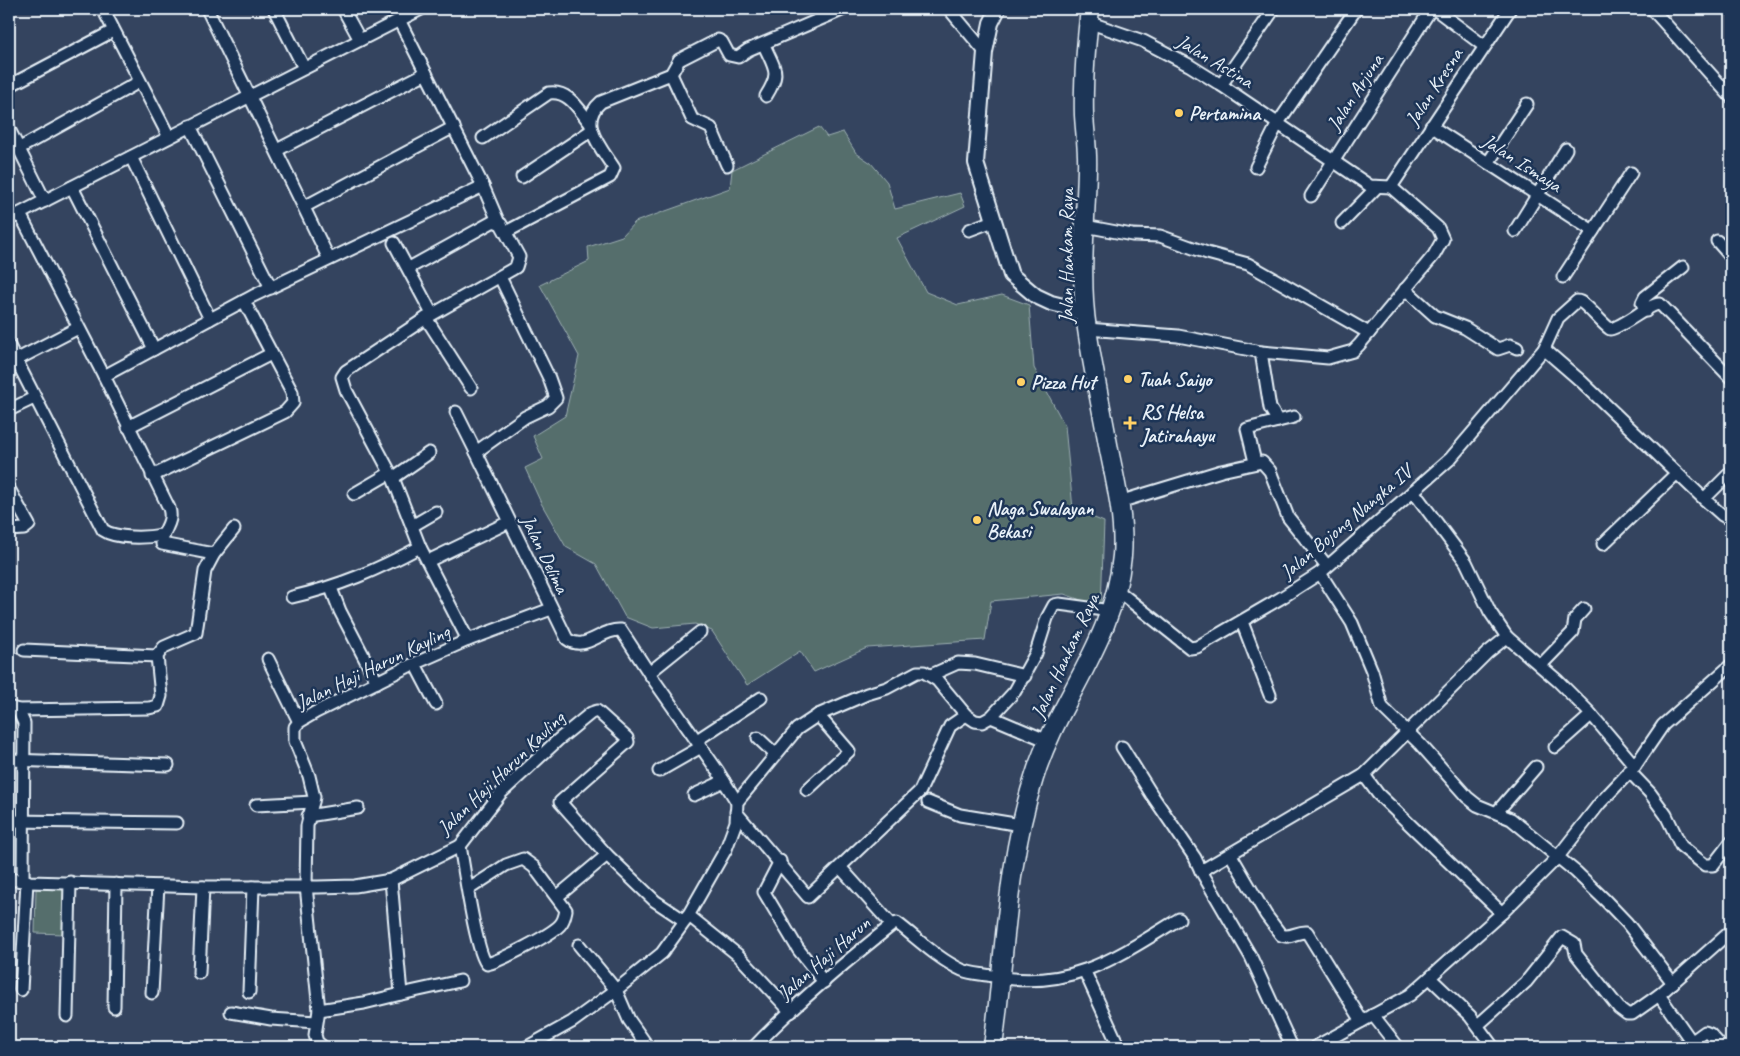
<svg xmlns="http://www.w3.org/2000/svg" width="1740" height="1056" viewBox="0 0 1740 1056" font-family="Caveat,sans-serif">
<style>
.green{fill:#546e6c;stroke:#9eb0b2}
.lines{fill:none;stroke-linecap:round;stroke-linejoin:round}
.minor-casing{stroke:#e8f1f8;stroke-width:15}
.tertiary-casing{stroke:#e8f1f8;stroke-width:18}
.primary-casing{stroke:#e8f1f8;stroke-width:21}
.minor{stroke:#1d3557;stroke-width:11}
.tertiary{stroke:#1d3557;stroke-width:14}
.primary{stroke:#1d3557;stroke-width:18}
.poi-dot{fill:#ffd166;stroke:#1d3557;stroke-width:2}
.labels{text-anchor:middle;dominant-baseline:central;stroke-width:5;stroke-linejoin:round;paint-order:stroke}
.street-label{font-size:20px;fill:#e8f1f8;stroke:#1d3557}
.poi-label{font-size:20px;font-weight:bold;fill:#e8f1f8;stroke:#1d3557;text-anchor:start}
</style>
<rect width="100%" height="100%" fill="#34445f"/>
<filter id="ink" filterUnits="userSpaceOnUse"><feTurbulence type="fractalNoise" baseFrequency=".02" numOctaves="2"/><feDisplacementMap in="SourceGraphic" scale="10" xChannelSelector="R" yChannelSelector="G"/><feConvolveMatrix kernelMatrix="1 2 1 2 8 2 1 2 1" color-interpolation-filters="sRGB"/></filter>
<g filter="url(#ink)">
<g class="green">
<polygon points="819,127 827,137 843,132 856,153 871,163 887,182 895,209 960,193 965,206 897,238 926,292 958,305 1002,295 1029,305 1034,368 1065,426 1073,509 1104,522 1101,607 1064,594 991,601 985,640 867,648 814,672 800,651 747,685 712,631 695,624 653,628 625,617 596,564 566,547 541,503 525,468 543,459 533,436 565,416 579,356 540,285 589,261 588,247 622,236 635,222 730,188 732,170"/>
<polygon points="36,888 65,889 63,934 35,933"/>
</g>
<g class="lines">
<defs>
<g id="minor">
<polyline points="103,9 169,137"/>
<polyline points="207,9 329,259"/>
<polyline points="274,9 304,68"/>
<polyline points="343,9 360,40"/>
<polyline points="949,9 985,52"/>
<polyline points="1435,9 1484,46"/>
<polyline points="1652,9 1731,97"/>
<polyline points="399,20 483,186 498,221"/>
<polyline points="1088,22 1143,41 1189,65 1221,85 1370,186 1391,187"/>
<path d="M764 45C775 70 781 72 766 96"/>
<polyline points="671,74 692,119 711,128 727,165"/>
<polyline points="1221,85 1274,9"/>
<polyline points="9,86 113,31"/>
<polyline points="190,126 271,288"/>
<polyline points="1431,126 1593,231"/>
<polyline points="9,129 45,201"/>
<path d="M483 138 549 93C569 90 579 110 590 123"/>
<polyline points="18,149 139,82"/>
<polyline points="277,150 426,73"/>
<polyline points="131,157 210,319"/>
<polyline points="1488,163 1527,104"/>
<polyline points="1256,167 1278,123 1356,9"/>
<polyline points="522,177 592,130"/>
<polyline points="72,187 154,349"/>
<polyline points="1391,187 1510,9"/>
<polyline points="1311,196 1431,9"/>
<polyline points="304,207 454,127"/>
<path d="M20 214 104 376 169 508C174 524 162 529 162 544L214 554"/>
<polyline points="9,219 421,9"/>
<polyline points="1342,223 1377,187"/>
<polyline points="1085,226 1132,235 1160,236 1207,253 1248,264 1369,333"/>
<polyline points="969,230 993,221"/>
<polyline points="1515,231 1566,149"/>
<path d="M506 232 610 177 614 168C601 148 577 122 601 102L671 74 679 60 718 40 722 42 729 55 738 57 748 50 844 9"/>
<polyline points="1717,241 1731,257"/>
<polyline points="394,243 432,314"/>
<polyline points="409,268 494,221 501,224 519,257 516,267 511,270 426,318 346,371 342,377 346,390 393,478 420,547 468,640"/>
<path d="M500 277 549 378 556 398 548 406 525 417 476 452 567 639C585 653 602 628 621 630L649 673 717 770 737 802"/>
<polyline points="1563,277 1631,173"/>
<polyline points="1405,289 1435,316 1465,328 1498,349 1510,345 1517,348"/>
<polyline points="1646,311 1642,303 1645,297 1683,267"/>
<polyline points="426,318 471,388"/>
<polyline points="1087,329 1178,336 1261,352 1328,358 1353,351 1359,345 1434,255 1443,239 1438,228 1391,187"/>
<path d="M9 346 103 530C116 539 146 538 162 535"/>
<polyline points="1544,349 1582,382 1704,499 1722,515 1731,520"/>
<polyline points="16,360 78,328"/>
<polyline points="104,376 253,296 483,186"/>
<polyline points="9,410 34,398"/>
<polyline points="456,412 476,452"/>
<polyline points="1278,421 1294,417"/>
<polyline points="128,427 271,354"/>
<polyline points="1255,462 1247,429 1278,421 1270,408 1261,352"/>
<polyline points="152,476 285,412 293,403 292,392 244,301"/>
<polyline points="393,478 429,453"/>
<polyline points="9,489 29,525 24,529 9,530"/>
<polyline points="1413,491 1466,562 1490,612 1507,637 1558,681 1590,713 1635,766"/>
<polyline points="354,494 390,473"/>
<polyline points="1704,499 1731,472"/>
<polyline points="1119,502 1221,471 1262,462 1270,471 1288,517 1327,566"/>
<polyline points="412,526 436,512"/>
<polyline points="1603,544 1677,473"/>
<polyline points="428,561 509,522"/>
<polyline points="1320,573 1352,623 1372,671 1382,707 1420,744 1467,797 1477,805 1511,819 1576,872 1605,900 1627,923 1673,983"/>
<polyline points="331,588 340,611 377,682"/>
<path d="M1118 591 1190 648 1197 647 1281 598 1320 573 1450 459 1544 349 1558 318 1577 301C1585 301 1599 321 1610 329 1625 326 1650 303 1660 304L1731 378"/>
<path d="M292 597C340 586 377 570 420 547"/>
<polyline points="1242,622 1270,695"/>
<polyline points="24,650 157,656"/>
<polyline points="268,659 299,722"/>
<polyline points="415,664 436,704"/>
<polyline points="1541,665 1573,632 1575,619 1584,609"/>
<polyline points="649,673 700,632"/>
<polyline points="931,675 958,663 975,664 1025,676"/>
<polyline points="9,707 18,710 149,708 158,706 161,696 157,656 164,647 196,633 205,571 214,554 234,529"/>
<polyline points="18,710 24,723 23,881"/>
<polyline points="991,717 1048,741"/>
<polyline points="758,738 775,754"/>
<polyline points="697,740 761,698"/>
<polyline points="1122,747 1152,795 1195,858 1201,871 1364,775 1487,653 1507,637"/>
<polyline points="1555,747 1591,715"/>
<polyline points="9,760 168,765"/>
<polyline points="659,771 701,747"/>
<polyline points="1629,771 1650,793 1666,815 1681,846 1705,865 1713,865 1730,843"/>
<polyline points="1364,775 1378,794 1502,913"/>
<polyline points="807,790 849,751 818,715"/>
<polyline points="694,795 724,781"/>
<polyline points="928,802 960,815 1021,825"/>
<polyline points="256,805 313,802"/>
<polyline points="736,812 808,897 920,791 950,726 966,715"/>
<polyline points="1497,812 1536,767"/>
<polyline points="308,816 358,808"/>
<polyline points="9,821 177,823"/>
<path d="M460 846C464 867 476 954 487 964 500 961 551 935 560 925 564 921 565 915 566 910L534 867 523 859 506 865 469 889"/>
<path d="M1231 855 1266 915 1281 935C1290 939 1297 931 1307 932L1362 1021"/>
<polyline points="780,861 764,892 798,949 824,982"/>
<polyline points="840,867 892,925"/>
<polyline points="1201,871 1251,957 1292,1047"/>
<polyline points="9,879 30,882 203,887 318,887 355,886 391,880 460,846 501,793 558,740 591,713 597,711 627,738 628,742 560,802 607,855 655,901 685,921"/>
<polyline points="558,896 607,855"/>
<polyline points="688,915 738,955 791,1012"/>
<polyline points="579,945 616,990 629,1020 648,1047"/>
<polyline points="1085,972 1119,1047"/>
<polyline points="199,973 203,887"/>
<polyline points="1430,978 1470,1016 1493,1047"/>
<polyline points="21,990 27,881"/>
<polyline points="249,992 253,887"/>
<polyline points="152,993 158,886"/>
<polyline points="401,994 460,981"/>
<polyline points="1659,995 1689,1038 1694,1040 1705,1032 1710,1034 1722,1047"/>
<polyline points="114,1007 116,884"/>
<polyline points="319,1010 364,1003 401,994 391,880"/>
<polyline points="231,1012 271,1019 316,1022"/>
<polyline points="1373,1015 1398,1047"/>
<polyline points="67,1016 70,882"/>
<polyline points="1478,1025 1526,982 1562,937 1574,944 1576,954 1619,1008 1627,1014 1632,1014 1659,995 1731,931"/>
<polyline points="323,1047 317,1042 315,1035 319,1010 306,886 307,826 314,797 309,776 295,741 295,727 299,722 316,712 407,667 468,640 551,609"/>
<polyline points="527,1047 572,1022 616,990 662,953 685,921 726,849 736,822 737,802 797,729 818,715 867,694 887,688 917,672 924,672 937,680 966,715 975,721 982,722 991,717 1015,691 1036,653 1047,618 1054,605 1059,604 1111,611"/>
<path d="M754 1047C796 1003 844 963 892 925L897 923C918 939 938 959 962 970 971 974 983 974 992 976 1068 992 1118 957 1179 919"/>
<polyline points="1315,1047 1410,995 1502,913 1557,858 1600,803 1635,766 1663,725 1731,665"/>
</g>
<polyline id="tertiary" points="998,9 991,23 985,52 976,163 1011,275 1036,296 1051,303 1071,308 1086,317"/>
<path id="primary" d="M993 1047C1005 957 1006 865 1034 778 1058 699 1114 643 1122 556 1125 521 1116 484 1109 450 1102 410 1093 370 1087 329 1079 279 1086 219 1087 169 1088 151 1085 133 1084 115 1083 80 1086 44 1090 9"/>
</defs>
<use href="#minor" class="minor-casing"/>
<use href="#tertiary" class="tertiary-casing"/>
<use href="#primary" class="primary-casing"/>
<use href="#minor" class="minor"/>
<use href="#tertiary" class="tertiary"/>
<use href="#primary" class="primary"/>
</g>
</g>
<g class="poi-dot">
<circle cx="1179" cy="113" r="5"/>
<circle cx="1128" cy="379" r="5"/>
<circle cx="1021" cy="382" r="5"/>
<path d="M1127.5 415.5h5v5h5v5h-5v5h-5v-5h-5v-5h5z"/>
<circle cx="977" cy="520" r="5"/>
</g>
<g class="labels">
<g class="street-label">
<text transform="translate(1215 61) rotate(31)">Jalan Astina</text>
<text transform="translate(1434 87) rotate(-57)">Jalan Kresna</text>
<text transform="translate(1355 92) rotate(-57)">Jalan Arjuna</text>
<text transform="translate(1522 163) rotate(33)">Jalan Ismaya</text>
<text transform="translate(1066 256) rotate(-90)">Jalan Hankam Raya</text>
<text transform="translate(1346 522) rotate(-40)">Jalan Bojong Nangka IV</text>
<text transform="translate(545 554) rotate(64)">Jalan Delima</text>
<text transform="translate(1065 656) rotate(-65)">Jalan Hankam Raya</text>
<text transform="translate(373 667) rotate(-26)">Jalan Haji Harun Kayling</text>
<text transform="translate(501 773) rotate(-44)">Jalan Haji Harun Kavling</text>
<text transform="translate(824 958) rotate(-41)">Jalan Haji Harun</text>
</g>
<g class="poi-label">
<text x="1189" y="113">Pertamina</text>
<text x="1138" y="379">Tuah Saiyo</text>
<text x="1031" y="382">Pizza Hut</text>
<text x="1141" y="412">RS Helsa<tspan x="1141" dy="23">Jatirahayu</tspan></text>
<text x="987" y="508">Naga Swalayan<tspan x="987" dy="23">Bekasi</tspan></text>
</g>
</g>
<rect width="1740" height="1056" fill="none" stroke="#1d3557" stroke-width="30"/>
<rect x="15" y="15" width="1710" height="1026" fill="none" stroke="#e8f1f8" stroke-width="2" filter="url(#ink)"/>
</svg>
